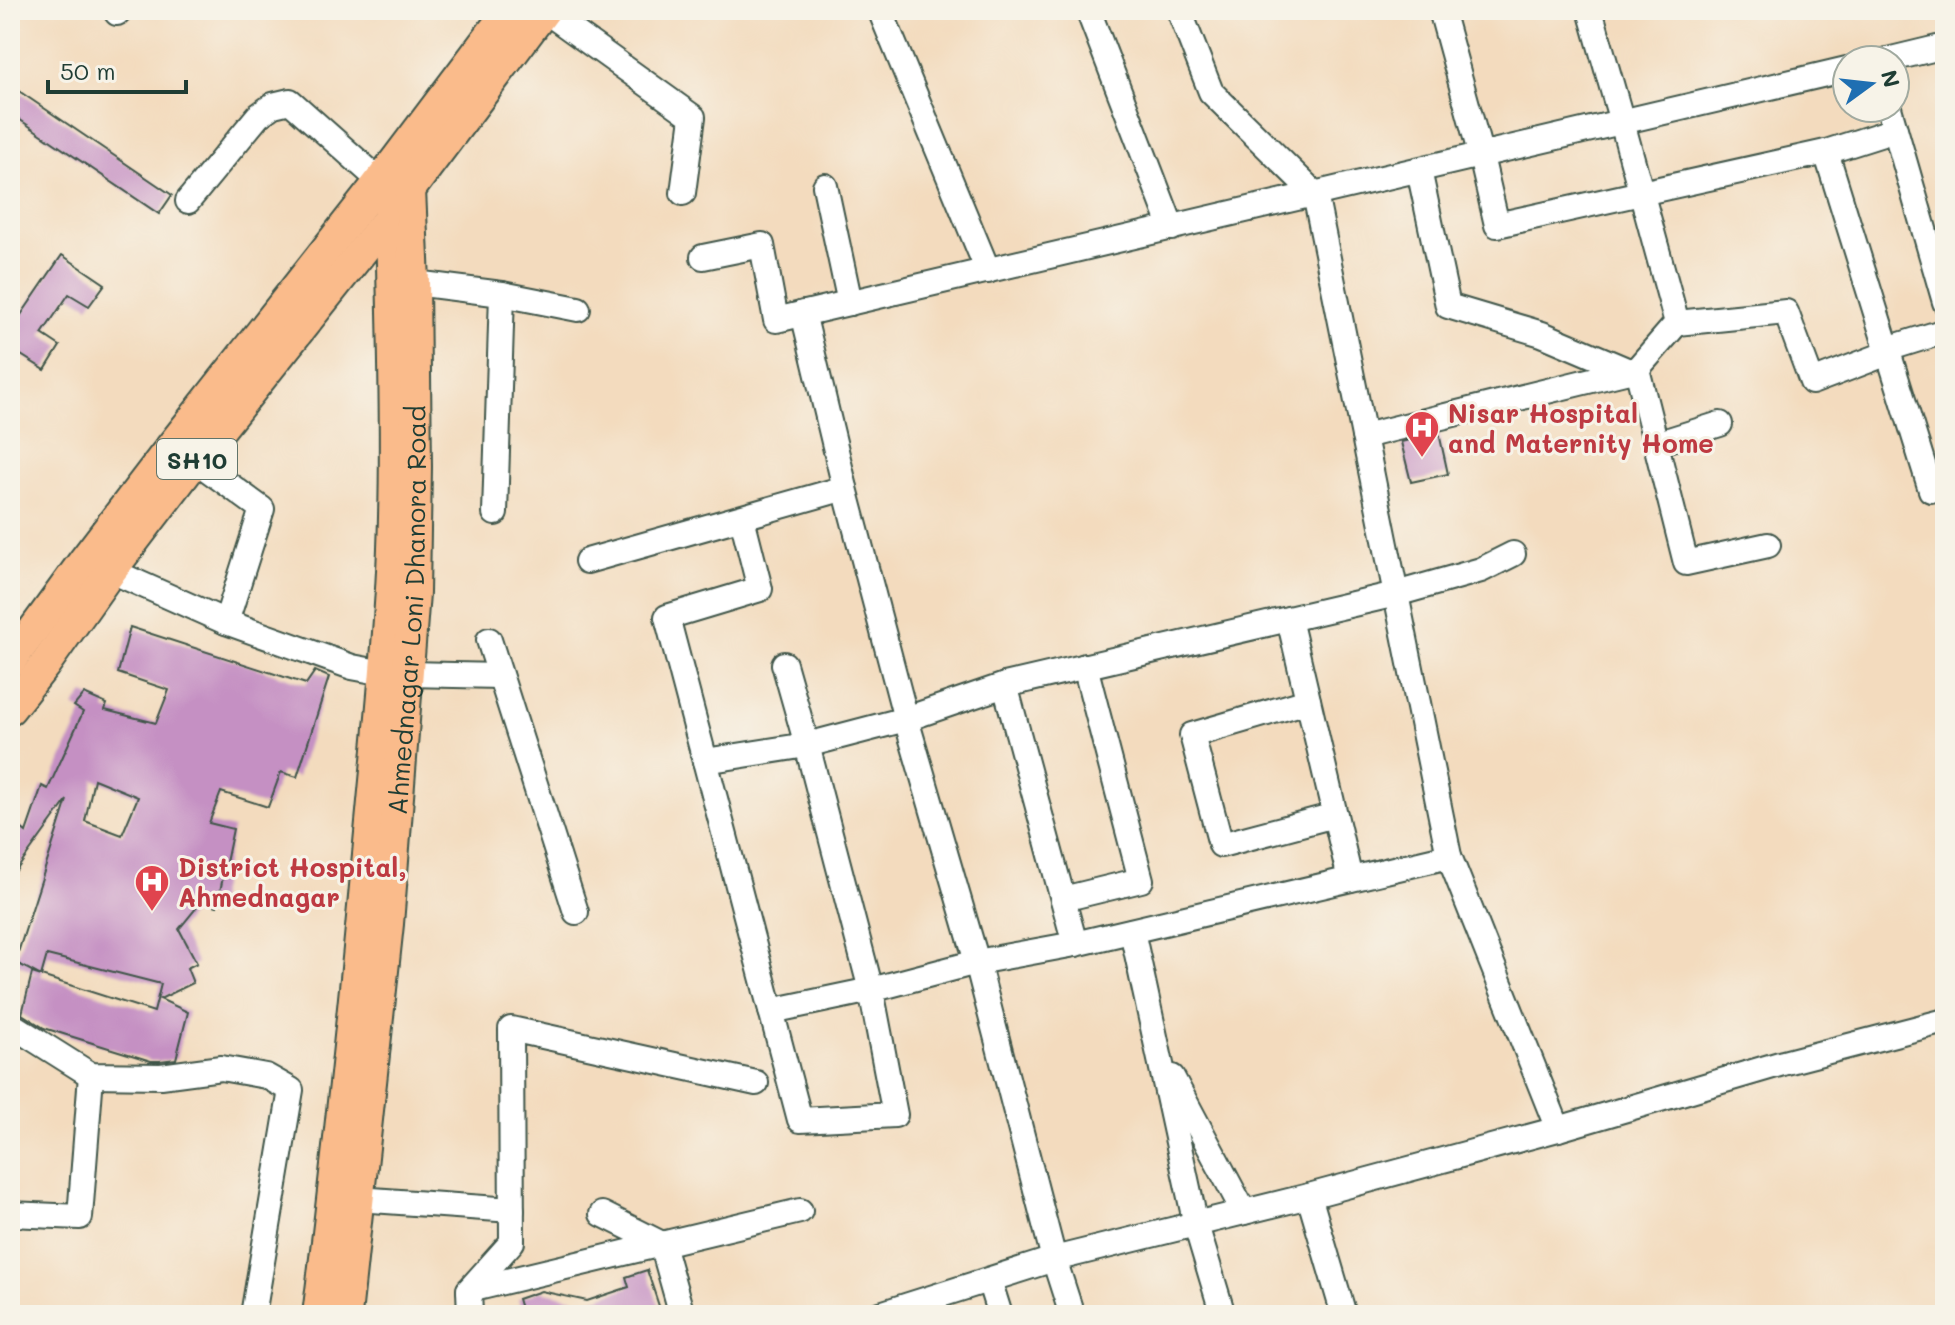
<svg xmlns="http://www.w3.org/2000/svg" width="1955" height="1325" viewBox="0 0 1955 1325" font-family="Mali,sans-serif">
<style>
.building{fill:#c590c3;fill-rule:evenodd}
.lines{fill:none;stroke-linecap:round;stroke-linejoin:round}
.minor-casing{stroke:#3f5549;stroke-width:28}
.major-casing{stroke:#3f5549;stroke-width:34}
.minor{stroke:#fff;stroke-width:24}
.major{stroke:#fabb8b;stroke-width:30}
.labels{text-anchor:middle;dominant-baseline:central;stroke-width:6;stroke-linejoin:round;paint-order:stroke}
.shield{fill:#f7f3e8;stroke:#60746a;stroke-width:2}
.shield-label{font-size:24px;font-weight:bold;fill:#1f3d34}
.health-label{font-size:26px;font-weight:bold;fill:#be3a42;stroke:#f7f3e8;text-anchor:start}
.street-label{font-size:26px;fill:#1f3d34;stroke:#f7f3e8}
</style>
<rect width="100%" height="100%" fill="#f7f3e8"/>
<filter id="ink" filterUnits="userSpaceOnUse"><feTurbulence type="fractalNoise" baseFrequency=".0125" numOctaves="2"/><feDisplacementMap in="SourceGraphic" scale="16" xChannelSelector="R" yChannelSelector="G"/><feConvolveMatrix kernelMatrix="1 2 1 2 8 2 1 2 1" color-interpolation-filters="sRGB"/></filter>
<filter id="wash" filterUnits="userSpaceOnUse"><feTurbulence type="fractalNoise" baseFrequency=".006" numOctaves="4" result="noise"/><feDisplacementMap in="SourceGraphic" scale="32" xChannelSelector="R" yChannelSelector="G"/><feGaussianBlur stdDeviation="1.8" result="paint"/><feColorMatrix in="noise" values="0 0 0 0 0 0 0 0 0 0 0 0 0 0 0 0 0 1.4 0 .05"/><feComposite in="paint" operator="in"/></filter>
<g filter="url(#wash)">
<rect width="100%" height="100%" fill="#f3dbbe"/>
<g id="blocks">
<g class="building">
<polygon points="10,85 172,195 159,214 10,113"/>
<polygon points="62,255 105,284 89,306 69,294 42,334 60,346 45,370 10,348 10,331"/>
<polygon points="1439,433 1448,474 1411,482 1401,442"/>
<path d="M130 627 306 684 315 671 329 677 297 777 281 772 268 807 221 792 209 823 233 829 217 906 201 902 179 929 197 963 187 968 193 983 160 999 188 1012 176 1059 160 1061H151L44 1028 22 1014 32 973 154 1012 161 984 47 955 41 976 15 962 67 800 10 879V819L26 832 42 786 48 789 83 712 74 706 84 694 107 704 105 710 156 723 169 690 118 673ZM94 779 138 797 122 835 85 821Z"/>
<polygon points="647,1270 662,1315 523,1315 518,1299 541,1291 587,1301 629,1287 626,1277"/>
</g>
</g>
</g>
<g filter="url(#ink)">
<use href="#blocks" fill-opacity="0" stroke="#3f5549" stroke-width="2"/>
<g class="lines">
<defs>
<g id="minor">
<polyline points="115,10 117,13 120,10"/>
<polyline points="544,10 693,117 683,193"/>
<polyline points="880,10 988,271"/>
<polyline points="1088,10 1172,228"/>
<polyline points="1179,10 1211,92 1315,194 1449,856 1558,1129"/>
<polyline points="1441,10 1481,156 1497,225 1826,152 1895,130"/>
<polyline points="1590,10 1622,122 1677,323 1637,369"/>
<polyline points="1887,60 1945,46"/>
<polyline points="1889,108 1945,302"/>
<polyline points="1826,152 1931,490 1945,485"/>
<polyline points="1419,170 1448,306 1542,334 1629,371"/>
<polyline points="825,186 850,303"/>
<polyline points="188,201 258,116 273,105 290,101 380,181"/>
<polyline points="703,257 762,245 776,320 1847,69"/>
<polyline points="399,281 502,294 578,309"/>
<polyline points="803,313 845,488 906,719 977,962 1054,1259 1072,1315"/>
<polyline points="1677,323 1786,312 1812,382 1888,353"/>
<polyline points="1887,349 1945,331"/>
<polyline points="1364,436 1637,369 1686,563 1768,545"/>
<polyline points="1656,444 1720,424"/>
<polyline points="181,450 262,509 226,622"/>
<polyline points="495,513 502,294"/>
<polyline points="742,518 760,589 667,617 800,1120 895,1115 871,990 807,745 784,664"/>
<polyline points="587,561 845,488"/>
<polyline points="98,565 226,622 352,667 384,673"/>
<polyline points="1289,619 1350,879"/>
<polyline points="489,640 576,912"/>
<polyline points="408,674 500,676"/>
<polyline points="1005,685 1075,944"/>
<polyline points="1308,701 1192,735 1221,845 1335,815"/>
<polyline points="705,761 807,745 906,719 1005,685 1396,594 1481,570 1513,554"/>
<polyline points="1063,899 1141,880 1085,666"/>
<polyline points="1132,931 1196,1225 1223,1315"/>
<polyline points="771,1011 871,990 977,962 1075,944 1449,856"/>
<polyline points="10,1024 91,1075 161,1076 221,1068 266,1076 291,1090 253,1315"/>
<polyline points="1172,1077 1244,1212"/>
<polyline points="1309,1196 1344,1315"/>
<polyline points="358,1199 512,1210"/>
<polyline points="10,1214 80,1217 91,1075"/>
<polyline points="602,1214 662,1244 682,1315"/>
<polyline points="989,1280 1000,1315"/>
<polyline points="469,1290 512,1242 511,1029 756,1083"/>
<polyline points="470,1315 469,1290 800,1211"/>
<polyline points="877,1315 1054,1259 1309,1196 1558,1129 1783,1063 1945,1021"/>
</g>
<g id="major">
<polyline points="10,662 85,559 173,444 380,181 509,10"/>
<polyline points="10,709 44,666 111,571 195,461 391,215 545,10"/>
<path d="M318 1315C337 1165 353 1015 367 865 376 767 387 669 392 571 398 452 393 333 391 215L380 181"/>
<path id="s1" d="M346 1315 388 924 414 593 416 467 414 282 410 189 395 162"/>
</g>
</defs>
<use href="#minor" class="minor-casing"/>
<use href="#major" class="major-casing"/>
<use href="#minor" class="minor"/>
<use href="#major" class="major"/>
</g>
</g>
<defs>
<symbol id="hospital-pin" viewBox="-11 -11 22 30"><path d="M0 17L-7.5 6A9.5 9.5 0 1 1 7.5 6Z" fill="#e0444e" stroke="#f7f3e8"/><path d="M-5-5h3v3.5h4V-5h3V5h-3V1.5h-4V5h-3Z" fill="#fff"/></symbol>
</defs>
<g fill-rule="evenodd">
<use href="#hospital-pin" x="1402" y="408" width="40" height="54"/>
<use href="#hospital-pin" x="132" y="862" width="40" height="54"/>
</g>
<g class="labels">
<rect class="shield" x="157" y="439" width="80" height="40" rx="6"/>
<g class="shield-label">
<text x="197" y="459">SH10</text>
</g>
<g class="health-label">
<text x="1448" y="413">Nisar Hospital<tspan x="1448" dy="30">and Maternity Home</tspan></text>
<text x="178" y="867">District Hospital,<tspan x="178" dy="30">Ahmednagar</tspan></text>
</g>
<g class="street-label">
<text stroke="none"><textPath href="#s1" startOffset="708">Ahmednagar Loni Dhanora Road</textPath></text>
</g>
</g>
<rect width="1955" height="1325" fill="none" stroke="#f7f3e8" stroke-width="40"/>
<g transform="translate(1871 84) rotate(75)"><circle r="38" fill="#f7f3e8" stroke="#a1aaa0" stroke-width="2"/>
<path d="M0-6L14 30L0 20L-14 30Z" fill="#1f6fb2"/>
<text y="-12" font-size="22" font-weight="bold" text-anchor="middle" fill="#1f3d34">N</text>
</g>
<path d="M48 80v12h138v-12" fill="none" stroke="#1f3d34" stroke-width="4"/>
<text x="60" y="80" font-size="24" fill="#1f3d34" stroke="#f7f3e8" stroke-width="6" paint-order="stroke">50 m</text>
</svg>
